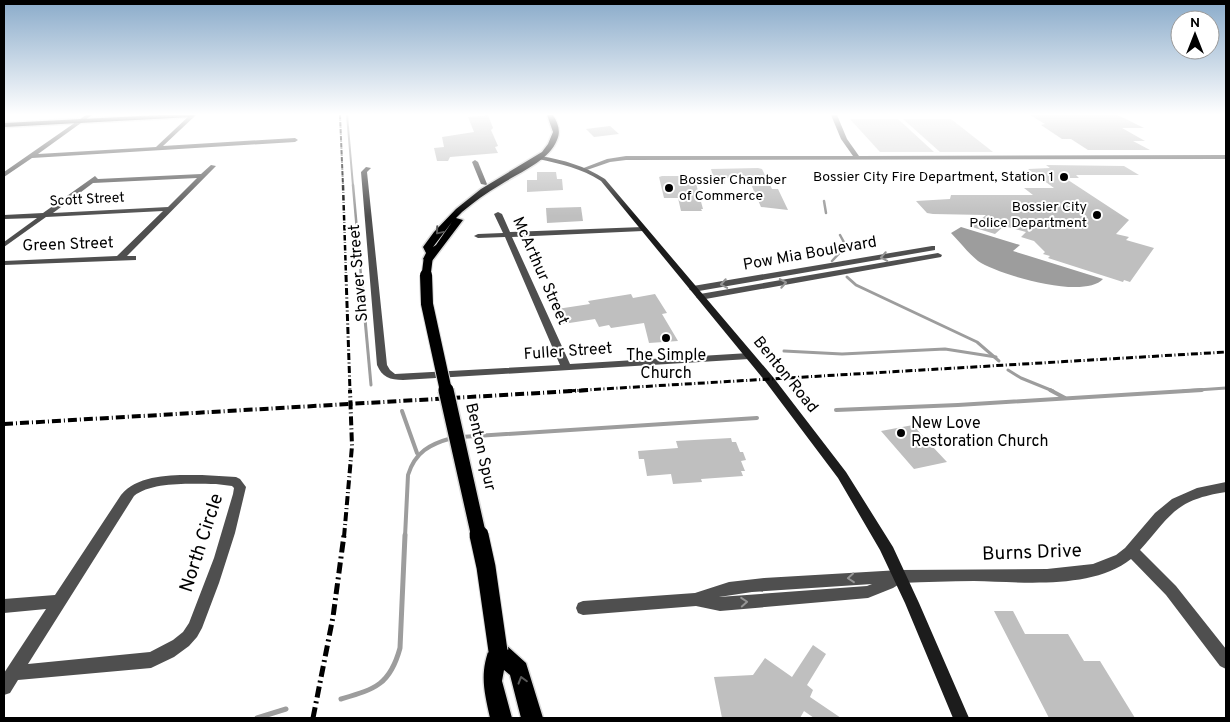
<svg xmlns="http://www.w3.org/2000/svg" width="1230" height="722" viewBox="0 0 1230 722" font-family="Overpass,sans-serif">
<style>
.green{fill:#d6d6d6}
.water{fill:#9d9d9d}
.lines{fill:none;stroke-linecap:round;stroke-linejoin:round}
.stream-far4{stroke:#9d9d9d;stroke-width:2}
.stream-far3{stroke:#9d9d9d;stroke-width:2.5}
.stream-far2{stroke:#9d9d9d;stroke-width:3}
.stream-far1{stroke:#9d9d9d;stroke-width:4}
.stream{stroke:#9d9d9d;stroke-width:5}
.building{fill:#bfbfbf}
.primary-casing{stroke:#dbdbdb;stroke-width:3}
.street{fill:#4f4f4f;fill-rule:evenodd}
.secondary{fill:#1c1c1c;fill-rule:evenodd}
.primary{fill:#000;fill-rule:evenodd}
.rail-far4{stroke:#000;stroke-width:2;stroke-dasharray:4.5 1 0.5 1;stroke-linecap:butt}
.rail-far3{stroke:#000;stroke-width:2.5;stroke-dasharray:5.5 2 0.5 2;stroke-linecap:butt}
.rail-far2{stroke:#000;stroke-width:3;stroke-dasharray:7 2.5 1 2.5;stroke-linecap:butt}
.rail-far1{stroke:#000;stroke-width:4;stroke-dasharray:9 3 1 3;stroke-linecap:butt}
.rail{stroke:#000;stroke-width:5;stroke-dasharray:11 4 2 4;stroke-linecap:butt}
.primary-bridge-far3-casing{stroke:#dbdbdb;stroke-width:11;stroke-linecap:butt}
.primary-bridge-far2-casing{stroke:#dbdbdb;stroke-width:14;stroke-linecap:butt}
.primary-bridge-far1-casing{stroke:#dbdbdb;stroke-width:18;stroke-linecap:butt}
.primary-bridge-casing{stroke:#dbdbdb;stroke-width:21;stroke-linecap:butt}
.primary-bridge-far3{stroke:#000;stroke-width:9}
.primary-bridge-far2{stroke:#000;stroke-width:12}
.primary-bridge-far1{stroke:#000;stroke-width:15}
.primary-bridge{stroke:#000;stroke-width:19}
.oneway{stroke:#595959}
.oneway2{stroke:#959595}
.poi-dot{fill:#000;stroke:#fff;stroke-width:2}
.labels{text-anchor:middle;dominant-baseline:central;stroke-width:4;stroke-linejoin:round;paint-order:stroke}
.far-poi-label{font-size:14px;fill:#000;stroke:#fff;text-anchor:end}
.far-street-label{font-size:14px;fill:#000;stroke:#fff}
.street-label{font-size:16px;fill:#000;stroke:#fff}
.poi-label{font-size:16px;fill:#000;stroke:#fff}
.near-street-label{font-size:19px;fill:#000;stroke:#fff}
</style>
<rect width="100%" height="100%" fill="#fff"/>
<g class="green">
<polygon points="850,119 898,119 934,152 880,152"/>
<polygon points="903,119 951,119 993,152 940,152"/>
</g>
<path class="water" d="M961 227 1020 245 1013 251 1103 279C1084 300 999 275 978 261 968 253 960 242 951 233Z"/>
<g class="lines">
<polyline class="stream-far4" points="347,115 353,186"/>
<g class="stream-far3">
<polyline points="353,185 361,276"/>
<polyline points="824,201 826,213"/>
<polyline points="832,261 846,246 840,235"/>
</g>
<g class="stream-far2">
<polyline points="361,275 371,385"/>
<polyline points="847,277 856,285 977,342 999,361"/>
<polyline points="784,351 842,354 945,349 996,357"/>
<polyline points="1008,370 1021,378 1053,391"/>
<polyline points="1183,391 1226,388"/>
</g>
<g class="stream-far1">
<polyline points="1050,390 1065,398"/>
<polyline points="836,410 958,405 1202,390"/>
<polyline points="402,411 417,453"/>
<polyline points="461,437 757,418"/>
<path d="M405 537 408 475C415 452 430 444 452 438"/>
</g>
<g class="stream">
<path d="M341 699C375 689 390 685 400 648L405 535"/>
<polyline points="257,718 286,709"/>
</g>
</g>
<g class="building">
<polygon points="488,115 493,128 491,130 498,146 495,147 498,153 450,157 448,161 437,161 434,148 444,147 442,137 474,132 468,117"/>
<polygon points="1030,115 1118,115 1144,128 1122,128 1145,141 1133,141 1150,150 1088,150 1071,139 1062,139 1041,125 1045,124"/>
<polygon points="610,126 619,134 594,137 586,129"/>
<polygon points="1046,165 1124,166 1139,175 1076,175 1079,178 1065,178 1129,220 1116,234 1129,237 1126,240 1154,248 1130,282 1124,280 1123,282 1048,258 1050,256 1043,254 1045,252 1034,241 1021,237 1026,232 1004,226 995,234 972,227 986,215 933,214 927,213 916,201 950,199 951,195 1033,195 1024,188 1054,188 1028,169 1050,168"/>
<polygon points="758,168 762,169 772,189 778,189 788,210 761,207 750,182 745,182 737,178 724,178 725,184 715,184 711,169"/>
<polygon points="537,172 556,172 557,179 562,179 563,190 527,192 527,180 537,180"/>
<polygon points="662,176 694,176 703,209 701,209 702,211 681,211 678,198 664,198 659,177"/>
<polygon points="581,207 583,221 547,223 546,208"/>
<polygon points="631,294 633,298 655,294 667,313 662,314 678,341 649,343 644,323 611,328 609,325 599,327 595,319 563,324 557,309 590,304 588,301"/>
<polygon points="913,425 931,445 947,462 914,469 881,431"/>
<polygon points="731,438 732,442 736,442 740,452 743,452 746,460 741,461 745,471 741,471 743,476 701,479 702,482 673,484 671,474 647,476 644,459 639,459 638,451 678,448 676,441"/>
<polygon points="994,611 1013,611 1025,634 1068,634 1084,661 1100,661 1135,718 1049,718"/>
<polygon points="813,645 826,654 807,685 813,690 810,697 841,718 814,718 804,711 800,718 722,718 714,677 753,675 765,658 792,677"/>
</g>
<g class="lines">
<defs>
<g id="primary">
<polygon points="159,115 195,115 192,117 4,127 4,123"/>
<path d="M547 115H553C558 123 561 131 557 140 549 161 518 173 500 185 486 193 474 202 462 212L456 218 463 220 432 261H424L423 259 426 253 423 247 434 232 456 209 481 189 542 152 548 144 553 132ZM452 222 436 245 433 247Z"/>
<path d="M498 642 505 644 526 663 543 718H521L510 675 504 670 502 681 512 718H490C484 690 479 673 491 644Z"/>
</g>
</defs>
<use href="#primary" class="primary-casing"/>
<g class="street">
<polygon points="86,115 92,115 38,154 156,147 190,115 196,115 163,146 295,138 298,140 295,142 32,158 4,177 4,172"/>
<polygon points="831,115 837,115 847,139 859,156 1226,155 1226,159 626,160 610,162 584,171 581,169 607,159 626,156 853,156 841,139"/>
<polygon points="475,160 478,162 487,184 486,185 481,184 472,162"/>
<path d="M211 165 216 166 127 256H136V260L4 265V261L117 256 163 211 46 217 4 247V242L37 218 4 219V215L43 213 95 176 98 179 201 174ZM197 178 168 207 53 213 93 183Z"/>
<path d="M366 167 371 168 367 172 387 365 390 370 395 374 560 365 505 237 478 238 474 236 478 234 503 233 494 214 498 212 502 214 510 232 643 227 647 229 643 231 512 237 570 364 749 353 754 356 749 359 403 380C390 380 382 377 377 365L361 172Z"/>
<polygon points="932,246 935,246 935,250 693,292 689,289 693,286"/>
<polygon points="938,253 942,255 941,257 700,300 696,297 700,294"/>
<path d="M202 475 236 477 240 479 246 487 235 533 219 583 202 628 197 637 189 646 174 657 151 668 18 680 10 693 4 695V673L46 609 4 613V599L55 595 121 495C139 473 176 475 202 475ZM216 484 232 486 234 488 233 494 214 558 189 623 183 632 173 640 150 652 28 664 134 496C152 481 194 484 216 484Z"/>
<path d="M1226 482V492C1175 500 1172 514 1140 550L1176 586 1226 649V669L1220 666 1166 595 1131 559C1092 590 1022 582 974 581 950 581 926 582 901 583L893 588 868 598 720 611 696 606 583 615 578 613 576 608 578 603 583 601 695 593 729 582 764 578 900 570 1047 569 1093 564 1116 555 1125 548 1155 513 1172 499 1197 488ZM872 584 867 586 719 597 752 592Z"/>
</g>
<path class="secondary" d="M540 156C564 160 585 166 605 179L773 377 846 472 893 547 919 603 969 718H953L905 603 880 550 838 478 765 381 601 181C581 168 561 164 538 159L537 158Z"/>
<use href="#primary" class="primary"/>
<polyline class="rail-far4" points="340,115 343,186"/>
<polyline class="rail-far3" points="343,185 346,276"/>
<g class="rail-far2">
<polyline points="346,275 350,391"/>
<polyline points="568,391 1226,352"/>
</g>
<g class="rail-far1">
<polyline points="4,424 590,390"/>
<polyline points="344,537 352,446 350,390"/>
</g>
<polyline class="rail" points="313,718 333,617 344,535"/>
<defs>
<polyline id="primary-bridge-far3" points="426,276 428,260"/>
<polyline id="primary-bridge-far2" points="426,275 427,304 446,391"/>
<polyline id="primary-bridge-far1" points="446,390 479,537"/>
<polyline id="primary-bridge" points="479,535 486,567 498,651"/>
</defs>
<use href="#primary-bridge-far3" class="primary-bridge-far3-casing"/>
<use href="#primary-bridge-far2" class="primary-bridge-far2-casing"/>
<use href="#primary-bridge-far1" class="primary-bridge-far1-casing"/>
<use href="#primary-bridge" class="primary-bridge-casing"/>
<use href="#primary-bridge-far3" class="primary-bridge-far3"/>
<use href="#primary-bridge-far2" class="primary-bridge-far2"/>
<use href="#primary-bridge-far1" class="primary-bridge-far1"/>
<use href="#primary-bridge" class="primary-bridge"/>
</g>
<defs><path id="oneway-chevron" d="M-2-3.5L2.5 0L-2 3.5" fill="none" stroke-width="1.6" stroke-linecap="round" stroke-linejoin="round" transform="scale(1.25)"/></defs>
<g class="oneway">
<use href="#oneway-chevron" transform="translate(439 231) rotate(130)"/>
<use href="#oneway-chevron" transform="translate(522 680) rotate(-106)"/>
</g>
<g class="oneway2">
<use href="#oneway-chevron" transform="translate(884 257) rotate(170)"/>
<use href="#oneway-chevron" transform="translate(783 283) rotate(-10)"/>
<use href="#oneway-chevron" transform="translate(724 284) rotate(170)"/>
<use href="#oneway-chevron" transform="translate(851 578) rotate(175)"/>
<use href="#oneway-chevron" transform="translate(744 602) rotate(-4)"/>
</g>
<linearGradient id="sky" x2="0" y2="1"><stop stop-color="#8aabca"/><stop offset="0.53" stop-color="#fff"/><stop offset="1" stop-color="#fff" stop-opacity="0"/></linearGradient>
<rect width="1230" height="216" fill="url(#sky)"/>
<g class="poi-dot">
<circle cx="1064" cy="177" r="5"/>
<circle cx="669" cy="188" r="5"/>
<circle cx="1097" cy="215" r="5"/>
<circle cx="666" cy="338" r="5"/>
<circle cx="901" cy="433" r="5"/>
</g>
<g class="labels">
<g class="far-poi-label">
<text x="1054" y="177">Bossier City Fire Department, Station 1</text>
<text x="679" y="180" text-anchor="start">Bossier Chamber<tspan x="679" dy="16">of Commerce</tspan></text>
<text x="1087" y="207">Bossier City<tspan x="1087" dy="16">Police Department</tspan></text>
</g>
<g class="far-street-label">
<text transform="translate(87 200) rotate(-3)">Scott Street</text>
</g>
<g class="street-label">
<text transform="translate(68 245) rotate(-2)">Green Street</text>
<text transform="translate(810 254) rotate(-10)">Pow Mia Boulevard</text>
<text transform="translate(540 271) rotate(66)">McArthur Street</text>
<text transform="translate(359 273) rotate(-95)">Shaver Street</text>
<text transform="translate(568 352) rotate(-4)">Fuller Street</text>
<text transform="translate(785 375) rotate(51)">Benton Road</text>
<text transform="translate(480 447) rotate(77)">Benton Spur</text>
</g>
<g class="poi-label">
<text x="666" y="356">The Simple<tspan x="666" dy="18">Church</tspan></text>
<text x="911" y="424" text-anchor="start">New Love<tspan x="911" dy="18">Restoration Church</tspan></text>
</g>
<g class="near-street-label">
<text transform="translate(202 543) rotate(-72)">North Circle</text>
<text transform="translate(1032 553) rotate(-2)">Burns Drive</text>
</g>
</g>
<rect width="1230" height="722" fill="none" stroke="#000000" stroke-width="10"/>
<g transform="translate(1195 35)"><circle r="24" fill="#ffffff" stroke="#999999"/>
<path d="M0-4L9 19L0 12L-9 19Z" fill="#000000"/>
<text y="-8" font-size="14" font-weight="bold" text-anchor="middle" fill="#000000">N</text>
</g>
</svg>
